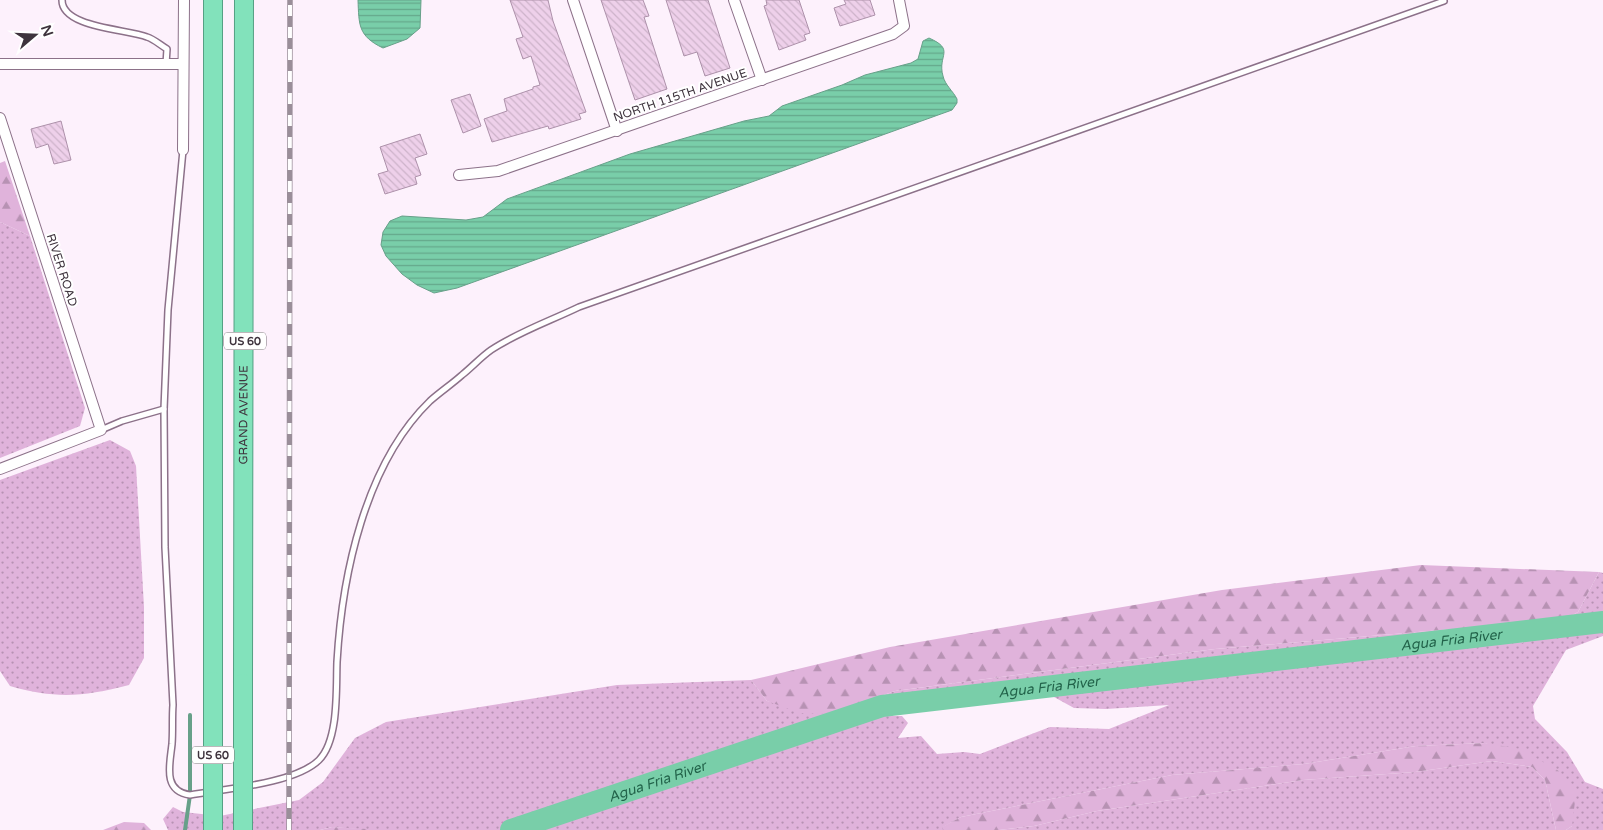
<svg xmlns="http://www.w3.org/2000/svg" width="1603" height="830" viewBox="0 0 1603 830" font-family="'Varela Round',sans-serif">
<style>
.grass{fill:url(#grass-dots);fill-rule:evenodd}
.forest{fill:url(#forest-firs)}
.water{fill:url(#water-rules);stroke:#67a089}
.lines{fill:none;stroke-linecap:round;stroke-linejoin:round}
.stream{stroke:#67a089;stroke-width:4}
.river{stroke:#79cea9;stroke-width:22}
.building{fill:url(#building-back-hatch);stroke:#ad91aa}
.service-casing{stroke:#8c7189;stroke-width:8}
.minor-casing{stroke:#8c7189;stroke-width:12}
.trunk-casing{stroke:#55a084;stroke-width:20}
.service{stroke:#fff;stroke-width:5}
.minor{stroke:#fff;stroke-width:10}
.trunk{stroke:#82e2bb;stroke-width:18}
.rail-casing{stroke:#9a8e99;stroke-width:5.5}
.rail{stroke:#fff;stroke-width:4;stroke-dasharray:11;stroke-linecap:butt}
.trunk-bridge-casing{stroke:#55a084;stroke-width:20;stroke-linecap:butt}
.trunk-bridge{stroke:#82e2bb;stroke-width:18}
.labels{text-anchor:middle;dominant-baseline:central;stroke-width:4;stroke-linejoin:round;paint-order:stroke}
.shield{fill:#fff;stroke:#787077;stroke-width:1}
.shield-label{font-size:11px;font-weight:bold;fill:#3e333d}
.street-label{font-size:12px;fill:#3e333d;stroke:#fff}
.water-label{font-size:14px;font-style:italic;fill:#22634a;stroke:#fff}
</style>
<defs>
<pattern id="grass-dots" width="8" height="8" patternUnits="userSpaceOnUse" patternTransform="scale(1.25)"><rect width="8" height="8" fill="#e0b3db"/><path d="M2 2h.1M6 6h.1" fill="none" stroke="#b792b3" stroke-width="1.8" stroke-linecap="round"/></pattern>
<pattern id="forest-firs" width="22" height="20" patternUnits="userSpaceOnUse" patternTransform="scale(1.25)"><rect width="22" height="20" fill="#e0b3db"/><path d="M5 1l3.5 6h-7zM16 11l3.5 6h-7z" fill="#b792b3"/></pattern>
<pattern id="water-rules" width="6" height="5" patternUnits="userSpaceOnUse" patternTransform="scale(1.25)"><rect width="6" height="5" fill="#79cea9"/><path d="M0 2.5h6" fill="none" stroke="#65a88b"/></pattern>
<pattern id="building-back-hatch" width="6" height="6" patternUnits="userSpaceOnUse" patternTransform="scale(1.25)"><rect width="6" height="6" fill="#eed0ea"/><path d="M-1 5l2 2M0 0l6 6M5-1l2 2" fill="none" stroke="#cdb3ca"/></pattern>
</defs>
<rect width="100%" height="100%" fill="#fdf1fc"/>
<g class="grass">
<polygon points="0,222 30,236 85,408 80,426 0,458"/>
<path d="M110 440 130 451 136 466 144 607V658L129 685C83 697 55 699 10 686L0 671V480Z"/>
<path d="M1599 572 1603 573V636L1566 650 1533 706 1535 719 1567 752 1585 782 1603 789V830H1566L1572 826 1559 771 1485 743 1416 746 1304 764 1172 775 961 817 943 827V830H369L332 827 320 830H168L163 819 173 807 183 812 220 816 299 800 323 782 355 738 386 722 617 685 751 680 767 701 829 714 895 691 1215 649 1453 629 1522 643 1578 612ZM1023 680 1074 708 1106 709 1169 705 1109 729 1050 727 980 754 964 752 937 754 921 736 898 738 908 723 902 716H893L891 700Z"/>
<polygon points="1492,761 1532,767 1545,780 1556,830 999,830 1034,826 1097,811 1303,780 1415,772"/>
</g>
<g class="forest">
<polygon points="5,161 30,236 0,222 0,163"/>
<polygon points="1421,565 1599,572 1578,612 1522,643 1453,629 1215,649 895,691 829,714 800,713 767,701 751,680 890,647 1222,590"/>
<polygon points="1485,743 1520,749 1559,771 1576,793 1572,826 1566,830 1556,830 1545,780 1532,767 1492,761 1415,772 1303,780 1097,811 1034,826 999,830 943,830 942,827 961,817 1172,775 1304,764 1416,746"/>
<polygon points="124,822 144,823 151,830 103,830"/>
<polygon points="332,827 367,829 369,830 320,830"/>
</g>
<g class="water">
<path d="M358 0H421L420 28 407 39 383 48C358 36 359 25 358 0Z"/>
<path d="M929 38C956 50 937 55 943 76 945 85 953 91 957 99V103L952 110 457 288 434 293 417 285 402 274 386 256 381 245 383 232 390 221 402 216 466 220 483 217 507 199 630 154 744 121 769 116 782 106 842 85 865 75 911 63 918 59 923 41Z"/>
</g>
<g class="lines">
<polyline class="stream" points="185,830 190,795 190,715"/>
<path class="river" id="s1" d="M511 830 882 706 1603 622"/>
</g>
<g class="building">
<polygon points="510,0 548,0 553,21 586,112 579,114 581,119 549,129 548,126 492,142 484,119 507,111 504,99 533,89 533,87 540,85 531,56 523,59 516,39 523,37"/>
<polygon points="601,0 643,0 649,16 644,17 667,89 635,100"/>
<polygon points="666,0 708,0 730,68 705,76 697,52 684,56"/>
<polygon points="766,0 799,0 810,33 804,35 806,40 779,50 764,6 767,5"/>
<polygon points="844,0 870,0 875,15 840,26 834,8 846,4"/>
<polygon points="470,94 481,126 463,133 451,100"/>
<polygon points="61,121 71,160 54,164 48,144 36,148 31,129"/>
<polygon points="420,134 427,154 415,158 421,175 415,177 417,184 385,194 378,174 388,171 380,147"/>
</g>
<g class="lines">
<defs>
<g id="service">
<path d="M62 0C62 28 127 29 147 37 154 39 160 45 167 49L166 64"/>
<path d="M183 150 168 310 164 409 165 547 173 705C172 718 173 731 172 744 170 764 162 791 190 795 223 789 295 784 319 760 339 740 336 689 337 662 342 575 365 464 430 401 440 392 452 384 462 375 472 367 481 357 491 350 518 332 550 321 579 307L1444 1"/>
<polyline points="101,430 122,421 164,409"/>
</g>
<g id="minor">
<polyline points="573,0 617,131"/>
<polyline points="734,0 762,80"/>
<polyline points="0,64 183,64"/>
<polyline points="0,118 101,430 0,469"/>
<polyline points="183,150 184,0"/>
<polyline points="459,175 498,171 893,34 904,26 899,0"/>
</g>
<g id="trunk">
<polyline points="213,0 213,681"/>
<path id="s2" d="M243 683 244 0"/>
</g>
</defs>
<use href="#service" class="service-casing"/>
<use href="#minor" class="minor-casing"/>
<use href="#trunk" class="trunk-casing"/>
<use href="#service" class="service"/>
<use href="#minor" class="minor"/>
<use href="#trunk" class="trunk"/>
<defs>
<polyline id="rail" points="289,830 290,0"/>
</defs>
<use href="#rail" class="rail-casing"/>
<use href="#rail" class="rail"/>
<defs>
<g id="trunk-bridge">
<polyline points="243,683 243,830"/>
<polyline points="213,830 213,681"/>
</g>
</defs>
<use href="#trunk-bridge" class="trunk-bridge-casing"/>
<use href="#trunk-bridge" class="trunk-bridge"/>
</g>
<g class="labels">
<g class="shield">
<rect x="224" y="332.5" width="42" height="17" rx="4"/>
<rect x="192" y="746.5" width="42" height="17" rx="4"/>
</g>
<g class="shield-label">
<text x="245" y="341">US 60</text>
<text x="213" y="755">US 60</text>
</g>
<g class="street-label">
<text transform="translate(680 95) rotate(-19)">NORTH 115TH AVENUE</text>
<text transform="translate(62 270) rotate(72)">RIVER ROAD</text>
<text stroke="none"><textPath href="#s2" startOffset="268">GRAND AVENUE</textPath></text>
</g>
<g class="water-label">
<text stroke="none"><textPath href="#s1" startOffset="964">Agua Fria River</textPath></text>
<text stroke="none"><textPath href="#s1" startOffset="559">Agua Fria River</textPath></text>
<text stroke="none"><textPath href="#s1" startOffset="154">Agua Fria River</textPath></text>
</g>
</g>
<g transform="translate(35 35) rotate(71)" stroke="#ffffff" stroke-width="4" paint-order="stroke">
<path d="M0-4L9 19L0 12L-9 19Z" fill="#3e333d"/>
<text y="-8" font-size="14" font-weight="bold" text-anchor="middle" fill="#3e333d">N</text>
</g>
</svg>
